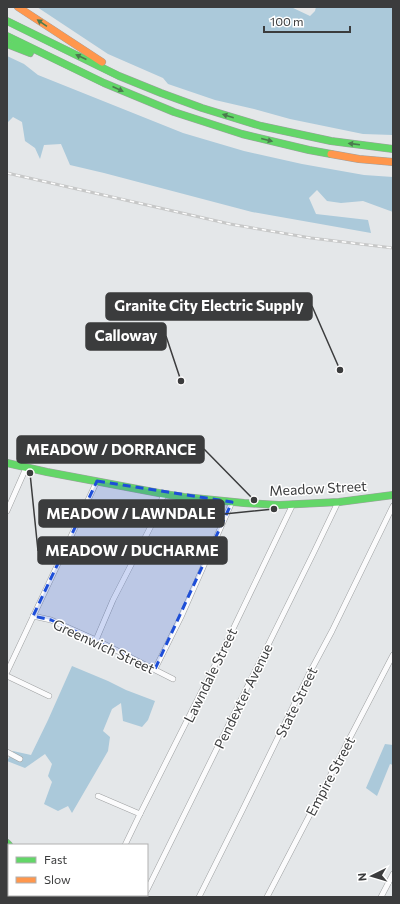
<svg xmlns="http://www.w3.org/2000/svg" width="400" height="904" viewBox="0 0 400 904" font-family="Commissioner,sans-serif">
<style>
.forest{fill:#abc9da}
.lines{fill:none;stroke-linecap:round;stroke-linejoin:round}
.street-casing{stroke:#9ea0a1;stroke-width:6}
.fast-casing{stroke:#9ea0a1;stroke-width:8}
.slow-casing{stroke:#9ea0a1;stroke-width:8}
.street{stroke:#fbfbfc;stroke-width:5}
.fast{stroke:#63d668;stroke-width:7}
.slow{stroke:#ff974d;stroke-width:7}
.rail-casing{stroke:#c7c8c8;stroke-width:3}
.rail{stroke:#fff;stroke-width:1.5;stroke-dasharray:4.5;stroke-linecap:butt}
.oneway{fill:#4b7a4e}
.marked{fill:#1d4ed8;fill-opacity:0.2;stroke:#1d4ed8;stroke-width:3;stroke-dasharray:8 5;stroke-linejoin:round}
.labels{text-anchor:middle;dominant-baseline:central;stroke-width:3;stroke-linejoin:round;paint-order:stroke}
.street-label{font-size:14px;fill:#3b3c3d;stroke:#fff}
.leader{fill:none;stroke:#3b3c3d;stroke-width:1.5}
.callout-dot{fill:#3b3c3d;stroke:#fff;stroke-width:1.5}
.callout{fill:#3b3c3d;stroke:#3b3c3d;stroke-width:1.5}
.callout-label{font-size:15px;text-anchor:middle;font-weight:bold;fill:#fff}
</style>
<rect width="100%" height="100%" fill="#e4e7e9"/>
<g class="forest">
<polygon points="37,7 291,7 310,16 315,11 316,7 393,7 393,135 363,134 290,119 254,109 215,100 168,84 163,78 108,54"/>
<polygon points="7,56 24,64 38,75 183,133 244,151 302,164 364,175 393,177 393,212 363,201 341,203 327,201 317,190 309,198 316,214 368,220 371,233 252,212 104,173 70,165 61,144 44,145 40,159 35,148 25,141 22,122 13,117 7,123"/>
<polygon points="72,666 108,681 126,690 155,701 148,720 142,727 123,721 121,703 112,709 103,731 110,737 108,751 72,813 68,806 58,811 44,804 52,782 48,776 52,764 45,754 25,768 7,761 13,751 31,755 48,720"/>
<polygon points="385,744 393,745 393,765 390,764 377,796 366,788"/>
</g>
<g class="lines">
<defs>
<g id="street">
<polyline points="7,511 26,468"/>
<polyline points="33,616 51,620 96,640 173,679"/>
<polyline points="96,640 113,600 151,526 164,494"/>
<polyline points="155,669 181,617 232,502"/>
<polyline points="7,672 97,481"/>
<polyline points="7,676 49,696"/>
<polyline points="7,752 20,759"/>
<polyline points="98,796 140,814"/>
<polyline points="125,845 140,814 233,629 293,504"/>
<polyline points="7,885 9,881"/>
<polyline points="147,890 314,552 338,502"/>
<polyline points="53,897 54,895"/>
<polyline points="98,897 99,895"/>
<polyline points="143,897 144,895"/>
<polyline points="199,897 242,811 308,676 332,631 393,506"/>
<polyline points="267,897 393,655"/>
<polyline points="381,897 393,874"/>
</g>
<g id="fast">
<polyline points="7,21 119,76 161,93 202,108 261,126 331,141 393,149"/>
<polyline points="7,36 104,83 174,112 242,134 309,150 331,154"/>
<polyline points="7,44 30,53"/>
<polyline points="7,463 47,472 164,494 184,497 244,503 279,505 339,502 393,495"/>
<polyline points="7,843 9,845"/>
<polyline points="69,895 71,897"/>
</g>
<g id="slow">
<polyline points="18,7 102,62"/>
<polyline points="331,154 359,159 393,162"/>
</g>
</defs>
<use href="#street" class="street-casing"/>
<use href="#fast" class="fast-casing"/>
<use href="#slow" class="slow-casing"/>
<use href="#street" class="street"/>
<use href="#fast" class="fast"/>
<use href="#slow" class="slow"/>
<defs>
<polyline id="rail" points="7,173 230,224 311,238 393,248"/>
</defs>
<use href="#rail" class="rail-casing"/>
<use href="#rail" class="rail"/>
</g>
<defs><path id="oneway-solid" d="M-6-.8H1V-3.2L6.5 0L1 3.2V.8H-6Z"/></defs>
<g class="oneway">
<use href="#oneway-solid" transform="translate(42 23) rotate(-146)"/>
<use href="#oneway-solid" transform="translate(81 57) rotate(-155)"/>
<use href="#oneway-solid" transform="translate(118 89) rotate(24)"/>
<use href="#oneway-solid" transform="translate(228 116) rotate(-163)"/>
<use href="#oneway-solid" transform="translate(267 140) rotate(14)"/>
<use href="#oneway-solid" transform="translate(354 144) rotate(-173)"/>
</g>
<path class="marked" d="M97 481 232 502 155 669 51 620 33 616Z"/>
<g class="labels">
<g class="street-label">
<text transform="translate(318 488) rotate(-3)">Meadow Street</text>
<text transform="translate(104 646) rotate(25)">Greenwich Street</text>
<text transform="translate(210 675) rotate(-64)">Lawndale Street</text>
<text transform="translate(243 696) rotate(-64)">Pendexter Avenue</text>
<text transform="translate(296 702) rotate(-64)">State Street</text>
<text transform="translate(330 776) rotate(-62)">Empire Street</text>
</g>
</g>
<path class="leader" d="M340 370L312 306M181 381L166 336M254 500L204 449M274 509L224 514M30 473L38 551"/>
<g class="callout-dot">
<circle cx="340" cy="370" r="4"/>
<circle cx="181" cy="381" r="4"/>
<circle cx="254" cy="500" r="4"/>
<circle cx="274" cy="509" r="4"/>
<circle cx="30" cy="473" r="4"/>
</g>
<g class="callout">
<rect x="106" y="293" width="206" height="27" rx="4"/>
<rect x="86" y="323" width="80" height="27" rx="4"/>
<rect x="17" y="436" width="187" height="27" rx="4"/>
<rect x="39" y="500" width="185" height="27" rx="4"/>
<rect x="38" y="537" width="189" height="27" rx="4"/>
</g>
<g class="callout-label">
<text x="209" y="311">Granite City Electric Supply</text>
<text x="126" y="341">Calloway</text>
<text x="111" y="455">MEADOW / DORRANCE</text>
<text x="131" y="519">MEADOW / LAWNDALE</text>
<text x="132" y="556">MEADOW / DUCHARME</text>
</g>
<rect width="400" height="904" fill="none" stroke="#3b3c3d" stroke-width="16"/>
<rect x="8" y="844" width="140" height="52" fill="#ffffff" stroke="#b1b1b1"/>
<rect x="16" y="857" width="20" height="6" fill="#63d668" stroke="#b1b1b1"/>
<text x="44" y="864" font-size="12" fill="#3b3c3d">Fast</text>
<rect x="16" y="877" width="20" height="6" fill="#ff974d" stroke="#b1b1b1"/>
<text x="44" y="884" font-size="12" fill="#3b3c3d">Slow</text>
<g transform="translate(372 876) rotate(265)" stroke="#ffffff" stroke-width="3" paint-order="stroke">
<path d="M0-3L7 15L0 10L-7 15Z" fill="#3b3c3d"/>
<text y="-6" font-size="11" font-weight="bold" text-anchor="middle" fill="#3b3c3d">N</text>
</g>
<path d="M264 26v6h86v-6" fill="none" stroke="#3b3c3d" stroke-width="2"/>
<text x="270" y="26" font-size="12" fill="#3b3c3d" stroke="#ffffff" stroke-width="3" paint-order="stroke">100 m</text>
</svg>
